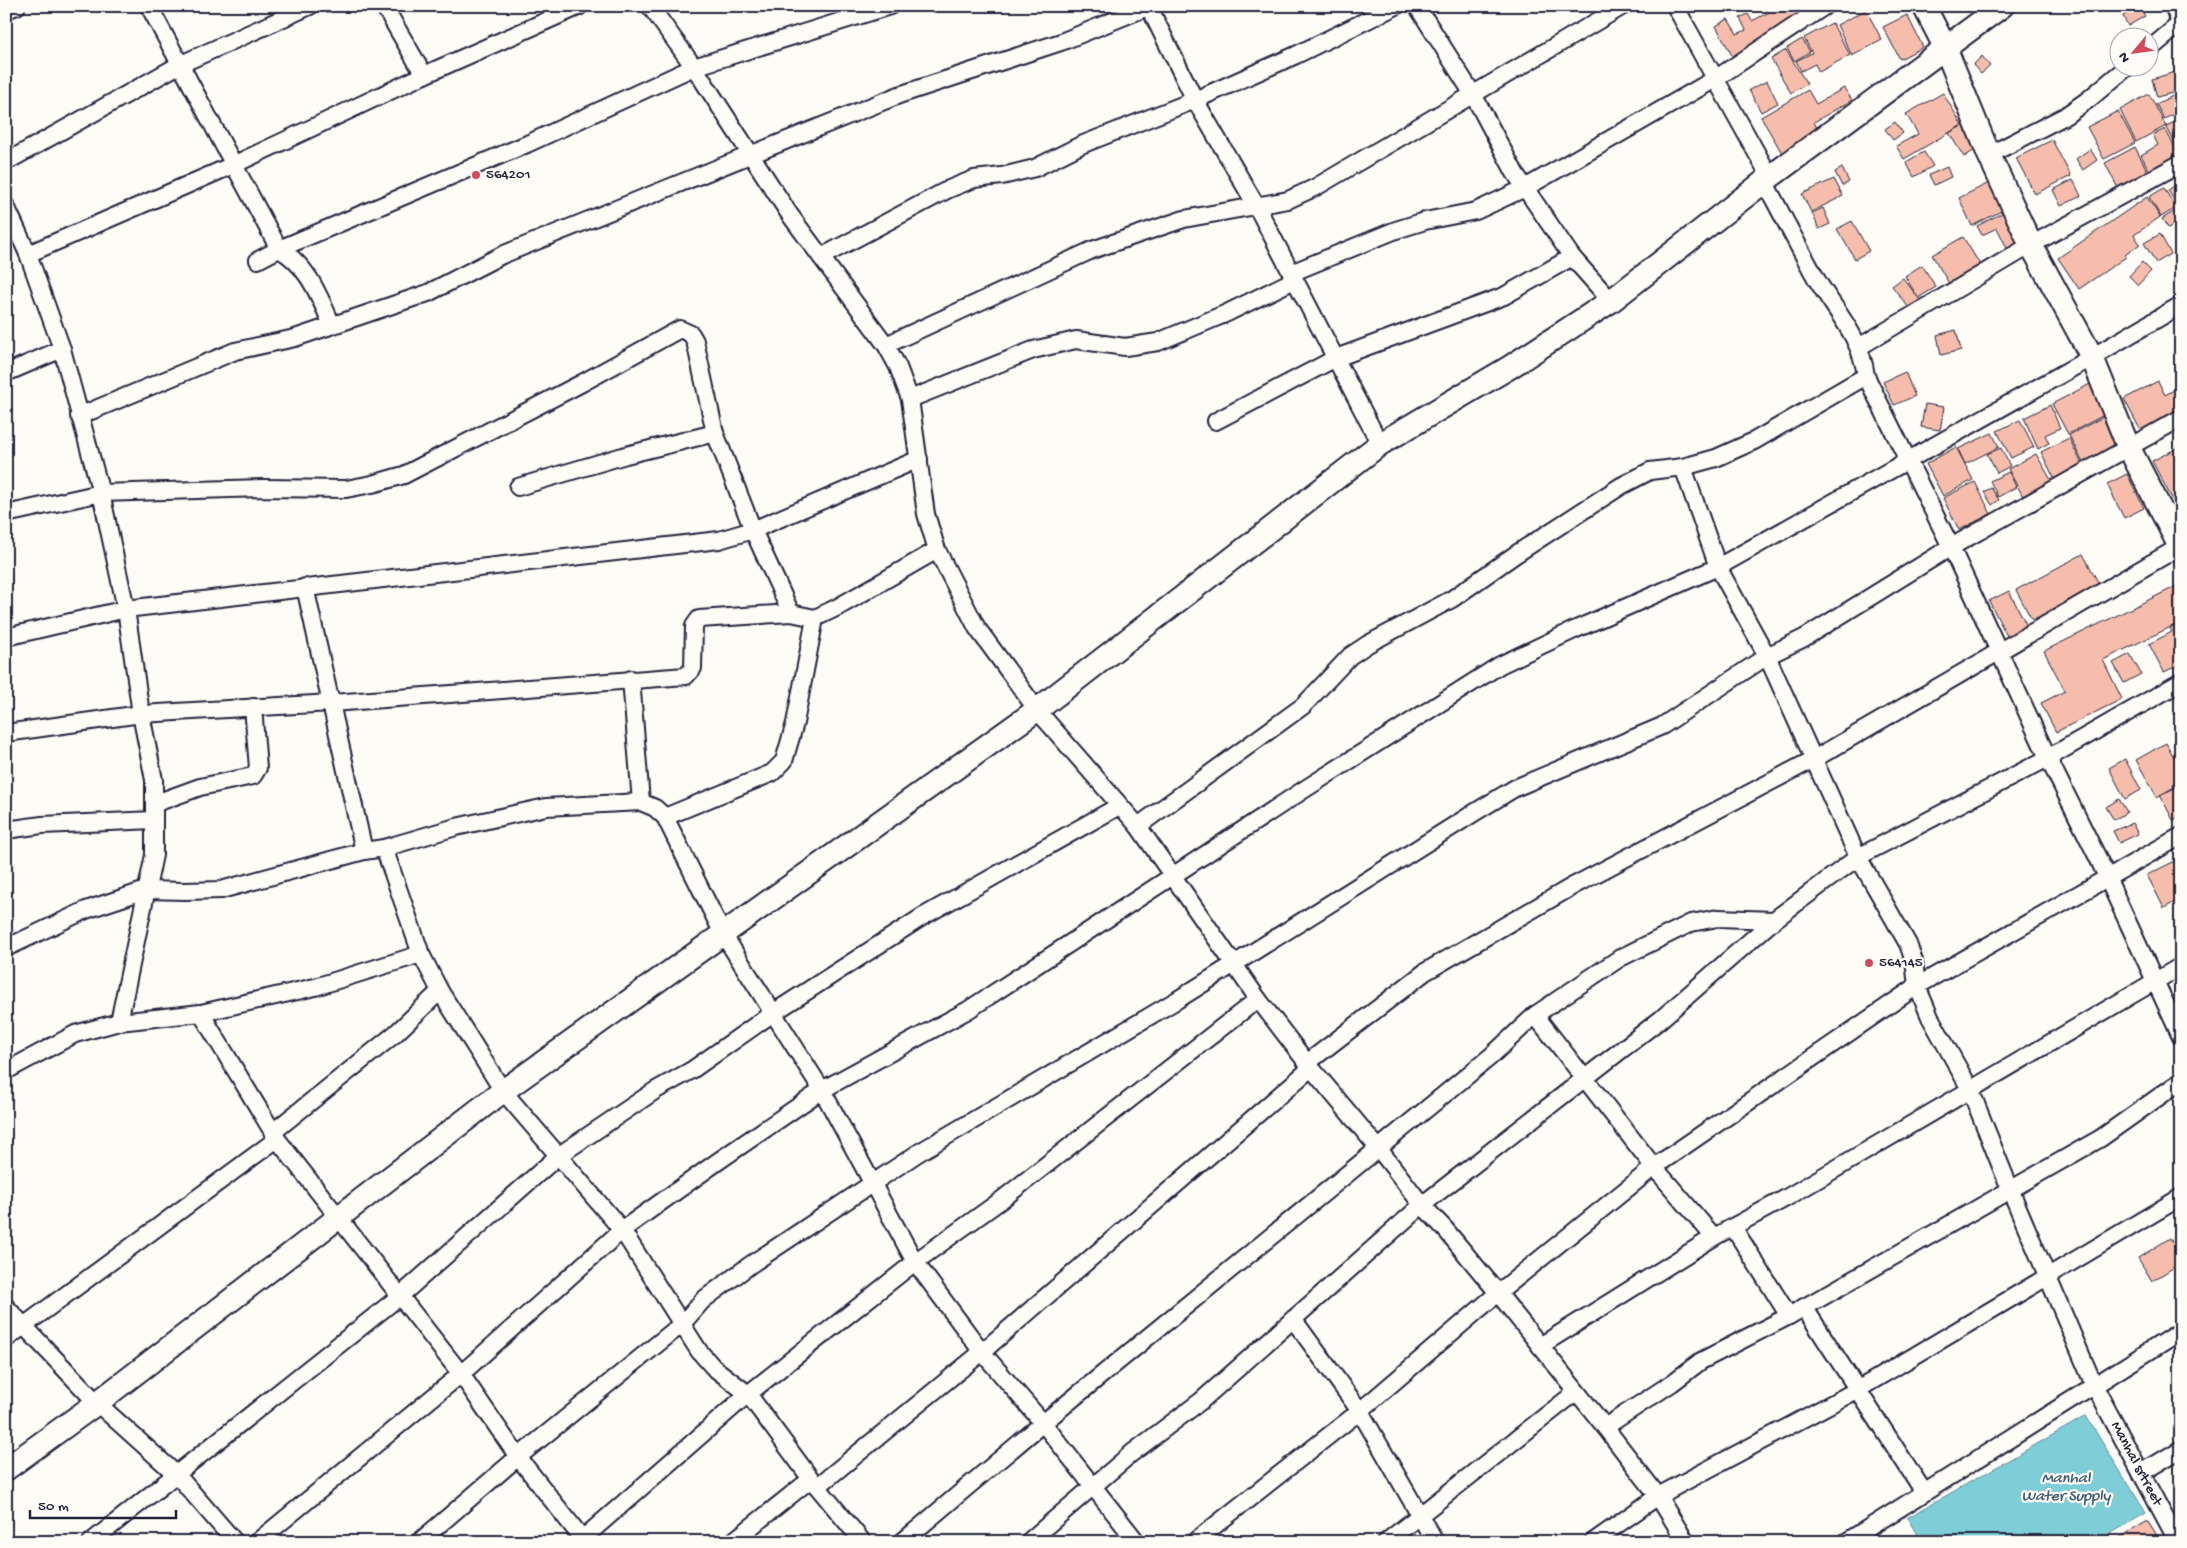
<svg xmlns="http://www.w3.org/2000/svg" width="2187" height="1548" viewBox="0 0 2187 1548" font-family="'Gochi Hand',sans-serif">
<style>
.water{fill:#7eced8;stroke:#598999}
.building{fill:#f6bdac;stroke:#22223b}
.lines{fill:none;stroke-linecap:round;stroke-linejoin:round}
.street-casing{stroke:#22223b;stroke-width:20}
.secondary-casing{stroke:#22223b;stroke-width:26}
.street{stroke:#fdfcf7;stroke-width:16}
.secondary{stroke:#fdfcf7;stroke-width:22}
.poi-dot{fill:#d1495b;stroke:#fdfcf7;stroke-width:2}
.labels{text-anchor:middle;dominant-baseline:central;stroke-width:4.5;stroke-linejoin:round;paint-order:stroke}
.poi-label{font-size:15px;fill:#22223b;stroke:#fdfcf7;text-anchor:start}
.street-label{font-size:15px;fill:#22223b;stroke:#fdfcf7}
.water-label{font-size:16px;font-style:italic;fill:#425e72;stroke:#fdfcf7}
</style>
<rect width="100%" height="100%" fill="#fdfcf7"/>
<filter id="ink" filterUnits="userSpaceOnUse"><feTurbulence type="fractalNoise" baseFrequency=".02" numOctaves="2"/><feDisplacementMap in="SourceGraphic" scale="10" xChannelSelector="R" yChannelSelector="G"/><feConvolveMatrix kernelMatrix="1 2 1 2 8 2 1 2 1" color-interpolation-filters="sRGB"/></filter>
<g filter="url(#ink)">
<polygon class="water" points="2086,1416 2146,1513 2096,1542 1922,1542 1907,1518"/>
<g class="building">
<polygon points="1766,6 1814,6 1817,11 1733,57 1716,26 1728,19 1737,34 1746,30 1740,18 1748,14 1752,21 1769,12"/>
<polygon points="2139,6 2145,16 2128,26 2123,16"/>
<polygon points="1866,10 1882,40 1852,56 1837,25"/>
<polygon points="1907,15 1923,47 1900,59 1883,27"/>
<polygon points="1832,23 1850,55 1819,72 1815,64 1801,71 1796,61 1812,53 1804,38"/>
<polygon points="1802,39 1810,52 1794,61 1787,48"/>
<polygon points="1786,50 1807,84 1791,93 1771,59"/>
<polygon points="1982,56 1990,66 1981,74 1973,65"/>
<polygon points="2175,72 2180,91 2157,97 2152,79"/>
<polygon points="1767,81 1778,103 1761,112 1749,90"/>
<polygon points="1844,88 1852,100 1814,122 1819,132 1782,153 1761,117 1808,90 1816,104"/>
<polygon points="2181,92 2181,111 2164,119 2156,104"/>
<polygon points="1943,93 1962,125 1904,159 1896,146 1918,134 1906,114"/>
<polygon points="2149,94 2166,126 2136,142 2120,110"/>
<polygon points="2118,111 2135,143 2104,159 2087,127"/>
<polygon points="2181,119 2181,155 2166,126"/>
<polygon points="1895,122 1903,133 1893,140 1885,129"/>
<polygon points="1964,125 1978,148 1964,157 1949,133"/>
<polygon points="2165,129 2181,159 2152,176 2141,155 2158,145 2153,135"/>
<polygon points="2052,140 2071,176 2035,194 2016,158"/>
<polygon points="2135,147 2151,178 2121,194 2105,163"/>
<polygon points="2090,149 2097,160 2083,170 2076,159"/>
<polygon points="1924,152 1933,166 1914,177 1906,162"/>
<polygon points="1947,167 1951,177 1934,185 1929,175"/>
<polygon points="1842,168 1849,182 1842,186 1835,172"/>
<polygon points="1834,179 1843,196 1811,212 1802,194"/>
<polygon points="2073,180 2081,196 2061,206 2053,190"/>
<polygon points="1993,181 2007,208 1972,226 1959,198"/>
<polygon points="2179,183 2181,186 2181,211 2168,190"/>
<polygon points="2164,188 2176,208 2161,217 2149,197"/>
<polygon points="2147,197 2160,217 2134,235 2140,244 2125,255 2126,257 2079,289 2058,258"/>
<polygon points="1823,208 1830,224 1819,229 1812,213"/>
<polygon points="2178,209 2181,214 2181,220 2168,228 2162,219"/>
<polygon points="2006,211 2022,243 2008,250 1997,228 1982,235 1977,226"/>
<polygon points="1852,221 1869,251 1855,259 1837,229"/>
<polygon points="2160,234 2171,254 2156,263 2144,243"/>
<polygon points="1963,237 1981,266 1950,285 1932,255"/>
<polygon points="2142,262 2151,271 2138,285 2129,276"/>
<polygon points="1922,265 1936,287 1918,298 1905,276"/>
<polygon points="1903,278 1920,300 1909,308 1892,286"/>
<polygon points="1956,330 1961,350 1941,355 1937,335"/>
<polygon points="1905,372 1915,396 1894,405 1883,382"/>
<polygon points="2158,381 2165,395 2181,386 2181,411 2141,431 2124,399"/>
<polygon points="2090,384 2106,414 2068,434 2052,404"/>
<polygon points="1925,404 1944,407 1940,430 1921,427"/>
<polygon points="2050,405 2060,428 2045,435 2049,443 2038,449 2024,418"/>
<polygon points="2105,416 2119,444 2083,463 2069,435"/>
<polygon points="2020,420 2034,447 2011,458 1997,431"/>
<polygon points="1992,433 1999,447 1965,464 1958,449"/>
<polygon points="2069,438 2085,470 2057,484 2041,452"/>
<polygon points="2181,446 2181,516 2152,461"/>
<polygon points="1956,447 1973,480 1943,496 1926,464"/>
<polygon points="2001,448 2010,466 1997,473 1987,454"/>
<polygon points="2036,454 2054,485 2025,500 2008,469"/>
<polygon points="2009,472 2016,487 1998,497 1990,481"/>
<polygon points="2127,474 2144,508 2124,518 2107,484"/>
<polygon points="1975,482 1991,514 1959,530 1943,498"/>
<polygon points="1991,488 1999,500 1992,505 1984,492"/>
<polygon points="2083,554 2099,584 2032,620 2016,590"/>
<polygon points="2181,584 2181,622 2103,660 2122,699 2056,732 2041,703 2065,691 2044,651"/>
<polygon points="2009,591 2027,626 2007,636 1989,601"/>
<polygon points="2181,622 2181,664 2164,672 2149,644 2172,632 2170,628"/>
<polygon points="2130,654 2141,674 2124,683 2113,663"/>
<polygon points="2166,743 2181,770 2181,783 2157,797 2136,760"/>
<polygon points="2125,759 2141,790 2125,799 2109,768"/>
<polygon points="2181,785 2181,816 2173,820 2160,795"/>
<polygon points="2119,799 2127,812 2114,820 2106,807"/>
<polygon points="2132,823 2138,834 2119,843 2113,831"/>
<polygon points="2181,858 2181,899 2164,908 2147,875"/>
<polygon points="2170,1238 2181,1255 2181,1263 2152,1281 2138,1258"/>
<polygon points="2148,1521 2161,1542 2112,1542"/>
</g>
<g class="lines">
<defs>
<g id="street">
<path d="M149 6 279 249C308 265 319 296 332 325"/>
<polyline points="384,6 424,75"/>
<polyline points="650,6 694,67 790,215 886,345 898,367 910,399 926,514 937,550 977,628 1037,710 1138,826 1258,999 1307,1063 1379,1149 1422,1205 1445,1229 1498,1293 1605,1427 1658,1496 1686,1542"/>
<polyline points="1417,6 1474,96 1515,173 1572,257 1611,301"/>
<polyline points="1675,6 1770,177"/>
<polyline points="2173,6 2181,25"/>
<polyline points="1149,7 1195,100 1257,207 1380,444"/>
<polyline points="6,10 17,6"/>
<polyline points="2150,49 2181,23"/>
<polyline points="1989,155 2065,116 2089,99 2126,68"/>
<polyline points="6,162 179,65 310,6"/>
<path d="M1764 181C1782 214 1799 248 1817 280 1836 312 1861 337 1866 376L1951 547 2048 758 2098 858 2181 1037"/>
<polyline points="6,206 28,254 62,349 101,493 126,609 141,714 154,780 154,855 119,1022"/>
<polyline points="28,254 233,165 424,75 580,6"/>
<polyline points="821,257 949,189 974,179 1002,176 1035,168 1081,145 1195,100 1296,55 1396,6"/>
<polyline points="258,260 279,249 527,144 694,67 890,6"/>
<polyline points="1291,273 1396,230 1425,221 1476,211 1525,188 1715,79 1825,6"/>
<polyline points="886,345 1092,250 1184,219 1288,200 1316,187 1623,6"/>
<polyline points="1859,347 2031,245 2181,163"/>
<polyline points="6,373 62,349"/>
<polyline points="910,399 1033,350 1076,340 1125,347 1158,342 1227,313 1294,280"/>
<polyline points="79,416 235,351 295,338 428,293 502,255 899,95 1061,42 1150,6"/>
<polyline points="1216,421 1336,358 1504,296 1572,257"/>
<path id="s1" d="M1683 467 1718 567 1767 656 1858 857 1908 944 1914 961 1917 986 1930 1017 1970 1089 2010 1189 2094 1385 2178 1542"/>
<polyline points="518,487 626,455 715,433"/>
<polyline points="6,514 101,493 263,488 346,489 372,484 404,475 582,383 680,329 691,334 695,341 715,433 753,530 791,613"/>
<polyline points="305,587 364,851"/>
<polyline points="6,637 126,609 719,540 753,530 919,459"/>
<polyline points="631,679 641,802"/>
<polyline points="6,733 141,714 332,703 686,676 693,668 694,626 699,619 791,613 815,618 838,607 937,550"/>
<polyline points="156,803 200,787 253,776 258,768 253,707"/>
<polyline points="665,817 772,773 784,761 795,723 815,618"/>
<polyline points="1138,826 1303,706 1350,656 1368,644 1452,599 1516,554 1621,486 1650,471 1683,467 1716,458 1754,441 1866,376"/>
<polyline points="6,830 42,825 154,820"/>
<polyline points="384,848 421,954 440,991 503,1091 622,1230 699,1351 713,1367 748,1394 811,1479 863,1542"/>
<polyline points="6,948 86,910 146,890 185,891 221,890 364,851 384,848 456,827 546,807 641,802 655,808 665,817 723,934 822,1090 915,1262 982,1352 1043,1423 1137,1542"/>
<polyline points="201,1013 277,1139 461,1374 518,1457 585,1542"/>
<polyline points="1535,1015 1654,1167 1714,1237"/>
<polyline points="1307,1063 1425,972 1573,886 1814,759 2181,546"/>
<polyline points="6,1071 75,1034 119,1022 201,1013 315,987 421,954"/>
<polyline points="273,1132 395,1034 440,991"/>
<polyline points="1733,1227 1789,1316"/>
<polyline points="6,1307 97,1403 177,1475 235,1542"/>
<polyline points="1804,1307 1924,1492"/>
<polyline points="1293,1319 1360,1411 1435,1542"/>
<polyline points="6,1339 277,1139"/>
<polyline points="1540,1346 1714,1237 1786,1198 2181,966"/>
<polyline points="1605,1427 1672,1383 1701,1361 1789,1316 2101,1138 2181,1081"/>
<polyline points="2141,1473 2181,1449"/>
<polyline points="818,1486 982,1352 1311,1068"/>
<polyline points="91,1542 400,1296 558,1156 656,1090 692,1070 773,1013 922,917 1119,806"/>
<polyline points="257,1542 461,1374 622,1230 717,1162 822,1090 968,1010 1305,789 1500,665 1574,630 1718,567 2092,357 2181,305"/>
<polyline points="419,1542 518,1457 682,1324 703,1300 750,1265 918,1153 1177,1000 1477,811 1515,788 1662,726 1767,656 1804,638 1951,547 2181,418"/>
<polyline points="579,1542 748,1394 915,1262 1000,1201 1258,999"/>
<polyline points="732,1542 811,1479"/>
<polyline points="902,1542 1043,1423 1490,1057 1535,1015 1620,958 1691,923 1718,918 1774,920"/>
<polyline points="1028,1542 1132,1453 1201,1401 1422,1205 1661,1019 1774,920 1858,857 2048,758 2181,682"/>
<polyline points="1194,1542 1360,1411 1498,1293 1654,1167 1917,986 2181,836"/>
<polyline points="1386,1542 1576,1392"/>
<polyline points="1593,1542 1658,1496 1857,1390 2181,1197"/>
<polyline points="1846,1542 2181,1331"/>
</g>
<g id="secondary">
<polyline points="1924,6 1945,47 1989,155 2031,245 2092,357 2128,446 2181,549"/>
<polyline points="6,1469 97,1403 503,1091 1037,710 1380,444 1510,367 1611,301 1770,177 2002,6"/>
</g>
</defs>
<use href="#street" class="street-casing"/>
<use href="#secondary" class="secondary-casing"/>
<use href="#street" class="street"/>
<use href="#secondary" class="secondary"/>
</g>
</g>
<g class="poi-dot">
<circle cx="476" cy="175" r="5"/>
<circle cx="1869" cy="963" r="5"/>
</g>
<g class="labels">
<g class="poi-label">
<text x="486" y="175">564201</text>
<text x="1879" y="963">564145</text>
</g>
<g class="street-label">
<text stroke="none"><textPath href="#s1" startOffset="1098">Manhal srtreet</textPath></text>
</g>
<g class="water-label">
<text x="2066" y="1479">Manhal<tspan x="2066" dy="18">Water Supply</tspan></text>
</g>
</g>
<rect width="2187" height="1548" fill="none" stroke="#fdfcf7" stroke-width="25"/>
<rect x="12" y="12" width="2162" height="1523" fill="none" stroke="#22223b" stroke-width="2" filter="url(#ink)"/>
<g transform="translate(2134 52) rotate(241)"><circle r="24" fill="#fdfcf7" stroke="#a5a5ac"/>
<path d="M0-4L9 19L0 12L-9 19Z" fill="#d1495b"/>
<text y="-8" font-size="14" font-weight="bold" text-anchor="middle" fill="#22223b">N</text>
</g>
<path d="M30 1510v8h146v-8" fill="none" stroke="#22223b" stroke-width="2.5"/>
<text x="38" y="1510" font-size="15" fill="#22223b" stroke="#fdfcf7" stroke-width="4" paint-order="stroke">50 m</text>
</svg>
